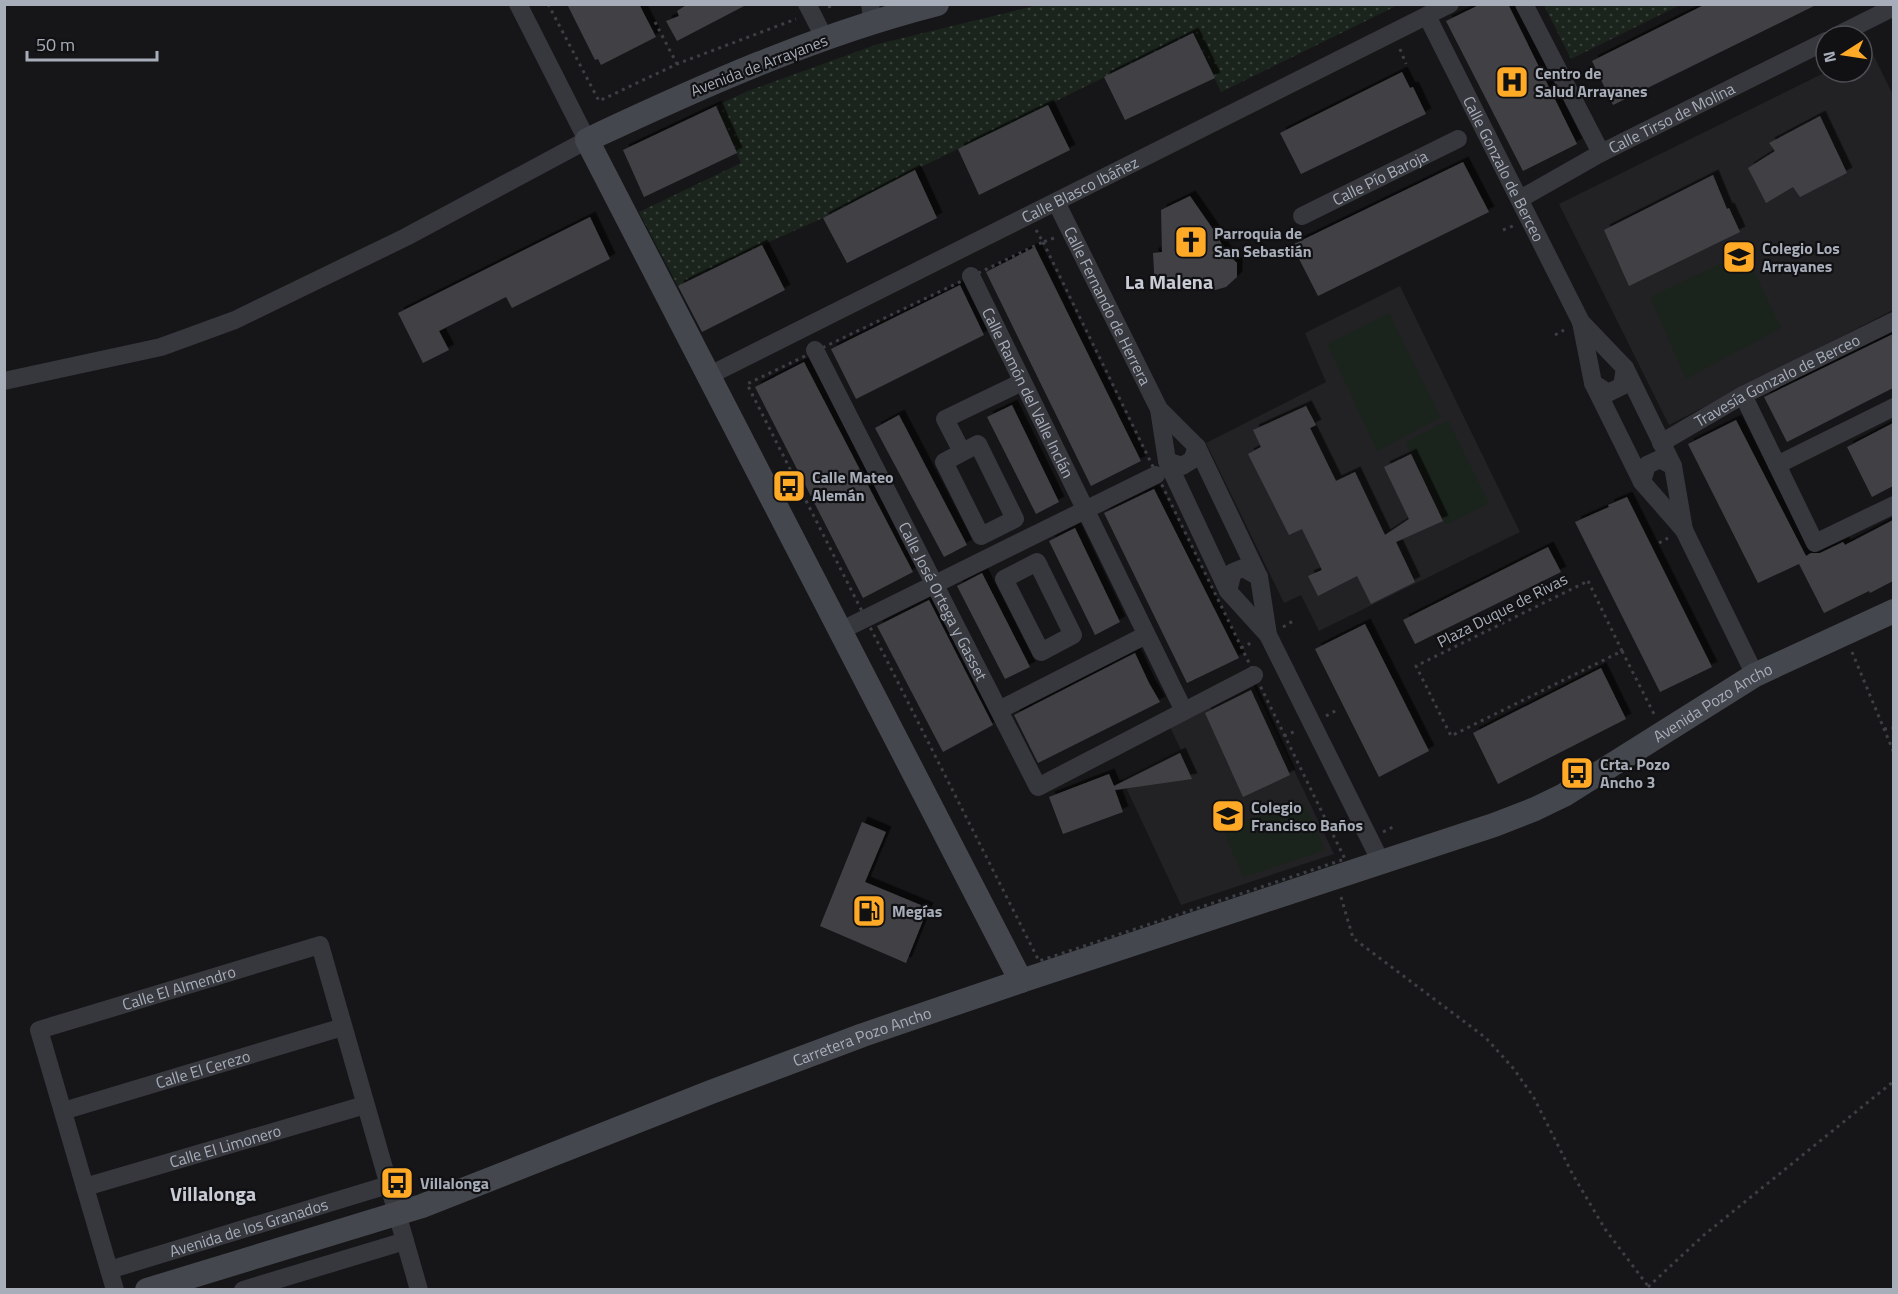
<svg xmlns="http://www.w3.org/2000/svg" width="1898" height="1294" viewBox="0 0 1898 1294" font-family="'Titillium Web',sans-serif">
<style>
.built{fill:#222225}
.green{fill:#1b241c}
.park{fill:url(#park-dots)}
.building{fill:#404145;filter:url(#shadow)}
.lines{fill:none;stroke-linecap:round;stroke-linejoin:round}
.path{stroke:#3c3f45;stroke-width:3;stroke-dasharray:3 4.5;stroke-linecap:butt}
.street{stroke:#36383e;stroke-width:18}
.secondary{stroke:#44474e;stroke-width:24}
.labels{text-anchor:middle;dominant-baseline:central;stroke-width:4.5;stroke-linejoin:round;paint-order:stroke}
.street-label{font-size:16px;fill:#a7adb9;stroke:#111113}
.poi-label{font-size:16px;font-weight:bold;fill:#a7adb9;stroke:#111113;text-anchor:start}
.quarter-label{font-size:20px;font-weight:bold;fill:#c8ccd5;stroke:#111113}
</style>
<defs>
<pattern id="park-dots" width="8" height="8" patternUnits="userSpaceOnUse" patternTransform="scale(1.5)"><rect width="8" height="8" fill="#1b241c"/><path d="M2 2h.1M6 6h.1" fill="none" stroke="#39413b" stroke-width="1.8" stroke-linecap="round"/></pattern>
<filter id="shadow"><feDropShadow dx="5.5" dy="-5.5" stdDeviation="0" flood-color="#0009"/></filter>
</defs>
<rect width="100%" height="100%" fill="#161618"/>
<g class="built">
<polygon points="1871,50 1893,95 1893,310 1669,425 1559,204 1826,72 1862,72 1862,54"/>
<polygon points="1400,286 1520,532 1319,631 1301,595 1284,603 1206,443 1326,382 1305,333"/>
<polygon points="1253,684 1334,854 1181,905 1122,779 1181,750 1169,725"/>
</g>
<g class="green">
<polygon points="1745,252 1781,328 1686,379 1650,297"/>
<polygon points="1389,313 1441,417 1377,451 1327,344"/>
<polygon points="1448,420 1489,503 1446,525 1406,442"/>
<polygon points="1304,803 1325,850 1243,877 1222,827"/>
</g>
<g class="park">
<polygon points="1038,5 1398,5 1221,92 1193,34 915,170 823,218 762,245 678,286 639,212 741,163 716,106 748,91 878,44"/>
<polygon points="1544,5 1680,5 1571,59"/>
</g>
<g class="building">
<polygon points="567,4 639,4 656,37 601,65 598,59 595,60"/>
<polygon points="688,4 748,4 677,41 666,21 679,16 677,11"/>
<polygon points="1481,4 1508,4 1577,144 1523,171 1446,21"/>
<polygon points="1706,4 1818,4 1613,105 1592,61"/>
<polygon points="1193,33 1215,78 1125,120 1104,77"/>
<polygon points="1402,72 1410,88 1413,87 1426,114 1301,174 1280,133"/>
<polygon points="1048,105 1070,150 979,195 958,149"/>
<polygon points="716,106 737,153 644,197 623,150"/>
<polygon points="1820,116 1847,173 1800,197 1793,187 1766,203 1748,168 1775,151 1769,143"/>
<polygon points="1463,162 1489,212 1318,296 1292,245"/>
<polygon points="915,170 937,218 847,263 823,218"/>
<polygon points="1713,175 1727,209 1729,208 1740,232 1629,286 1604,230"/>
<polygon points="1190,196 1215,232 1226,252 1237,263 1237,277 1226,287 1215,290 1155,289 1153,253 1162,252 1161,210"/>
<polygon points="590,217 610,259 512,308 506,297 439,331 449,350 423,363 398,313"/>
<polygon points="762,245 785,290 702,332 678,286"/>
<polygon points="1035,247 1141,461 1091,486 986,272"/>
<polygon points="960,285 984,335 856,399 831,349"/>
<polygon points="1893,334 1893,388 1787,442 1764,397"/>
<polygon points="804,362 913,572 863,598 755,387"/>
<polygon points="1012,405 1059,502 1036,514 987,417"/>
<polygon points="1306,406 1316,425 1310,428 1336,481 1355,472 1385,535 1409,519 1384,467 1411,454 1443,521 1396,542 1415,582 1371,604 1357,576 1318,596 1308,576 1322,570 1302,529 1289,535 1248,454 1261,447 1253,430"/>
<polygon points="899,415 967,545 944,557 875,428"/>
<polygon points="1736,420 1806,556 1811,553 1820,553 1843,542 1845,545 1893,520 1893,581 1870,593 1869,591 1824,613 1799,564 1758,583 1688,444"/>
<polygon points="1893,423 1893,486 1872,497 1847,447"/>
<polygon points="1154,489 1239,658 1187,683 1104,513"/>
<polygon points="1627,497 1712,667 1660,692 1575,522 1609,507 1608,505"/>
<polygon points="1075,528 1120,622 1095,635 1049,541"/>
<polygon points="1548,547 1561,572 1415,644 1403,620"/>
<polygon points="982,573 1030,667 1005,679 957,586"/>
<polygon points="929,600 993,725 943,752 877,626"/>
<polygon points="1365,624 1429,751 1379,777 1315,649"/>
<polygon points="1135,653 1149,683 1160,702 1038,763 1014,715"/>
<polygon points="1601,668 1626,719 1498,784 1473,733"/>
<polygon points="1251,690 1290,775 1243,797 1205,713"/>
<polygon points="1180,753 1192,779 1115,790 1123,812 1063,834 1049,797 1109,774 1114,786"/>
<polygon points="862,822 886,832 865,882 928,908 906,963 820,926"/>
</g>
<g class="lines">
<g class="path">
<polyline points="548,4 599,101 677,64 796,19"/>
<polyline points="828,7 837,4"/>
<polyline points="655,22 677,64"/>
<polyline points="1400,49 1406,64"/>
<polyline points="1036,230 1043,242 1054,238"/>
<polyline points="1503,230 1513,226"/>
<polygon points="1043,242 1345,859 1039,961 747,384"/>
<polyline points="1555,335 1564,330"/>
<polyline points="1659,543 1668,538"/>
<polygon points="1588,581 1622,651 1451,736 1416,666"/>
<polyline points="1283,627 1293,621"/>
<polyline points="1241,648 1253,642"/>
<polyline points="1622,651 1655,716"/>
<polyline points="1852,652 1894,753"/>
<polyline points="1326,716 1337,710"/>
<polyline points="1884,729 1894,728"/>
<polyline points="1284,736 1296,731"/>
<polyline points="1383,832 1395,826"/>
<polyline points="1341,897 1353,938 1486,1038 1513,1068 1533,1096 1573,1175 1605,1229 1651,1290"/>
<polyline points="1648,1287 1704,1235 1894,1081"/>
</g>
<g class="street">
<polyline points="807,4 825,39"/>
<polyline points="870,4 873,24"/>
<polyline points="1524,4 1601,153"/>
<path id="s1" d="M1427 16 1581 322 1625 368 1673 466 1684 530"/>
<polyline points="1836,36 1894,7"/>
<path id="s2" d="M1520 199 1601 153 1826 41"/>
<path id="s3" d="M1056 202 1159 409 1197 447 1259 577 1268 635"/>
<path id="s4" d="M1302 216 1458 139"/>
<path id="s5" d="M971 276 1184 711"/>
<polyline points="1581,322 1593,383 1642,482 1684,530 1755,675"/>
<path id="s6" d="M815 350 1038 787 1254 675"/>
<path id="s7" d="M708 376 1450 4"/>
<polyline points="4,381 161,347 235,320 406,237 587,140 518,4"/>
<polyline points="1593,383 1608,393 1622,386 1625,368"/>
<polyline points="1743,395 1815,543 1894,505"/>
<polyline points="1159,409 1167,461 1228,591 1268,635 1381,862"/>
<path id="s8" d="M1661 443 1743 395 1894 321"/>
<polygon points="978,444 1015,519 981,536 944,462"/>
<polyline points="962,452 945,419 1022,382"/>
<polyline points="1167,461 1182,466 1192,460 1197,447"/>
<polyline points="1777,465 1894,407"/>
<polyline points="1642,482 1647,465 1660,459 1673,466"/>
<polygon points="1037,562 1073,635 1041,652 1004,579"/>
<polyline points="1228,591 1233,572 1243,568 1259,577"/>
<polyline points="840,631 1156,475"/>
<polyline points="999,710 1146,635"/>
<path id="s9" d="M63 1111 343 1027"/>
<path id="s10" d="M85 1187 365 1105"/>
<path id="s11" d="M109 1270 388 1185"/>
<path id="s12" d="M115 1290 39 1030 320 945 419 1290"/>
<polyline points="243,1290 405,1241"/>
</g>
<g class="secondary">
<path d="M937 4C815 35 700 87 587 140L1021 981"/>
<path id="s13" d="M147 1290 422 1206 711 1092 863 1035 1021 981 1494 825 1535 809 1564 795 1755 675 1894 611"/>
</g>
</g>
<defs>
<symbol id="hospital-square" viewBox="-11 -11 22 22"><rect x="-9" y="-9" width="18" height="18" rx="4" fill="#ffaa27" stroke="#111113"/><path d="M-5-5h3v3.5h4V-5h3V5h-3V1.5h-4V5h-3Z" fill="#111"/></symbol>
<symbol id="church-square" viewBox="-11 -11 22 22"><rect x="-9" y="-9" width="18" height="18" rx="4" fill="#ffaa27" stroke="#111113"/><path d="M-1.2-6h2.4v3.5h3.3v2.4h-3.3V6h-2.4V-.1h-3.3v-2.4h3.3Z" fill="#111"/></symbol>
<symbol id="school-square" viewBox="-11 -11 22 22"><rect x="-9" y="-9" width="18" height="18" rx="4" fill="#ffaa27" stroke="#111113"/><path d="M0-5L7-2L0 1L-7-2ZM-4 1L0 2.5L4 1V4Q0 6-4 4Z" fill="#111"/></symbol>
<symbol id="bus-square" viewBox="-11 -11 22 22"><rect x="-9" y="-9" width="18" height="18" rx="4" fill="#ffaa27" stroke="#111113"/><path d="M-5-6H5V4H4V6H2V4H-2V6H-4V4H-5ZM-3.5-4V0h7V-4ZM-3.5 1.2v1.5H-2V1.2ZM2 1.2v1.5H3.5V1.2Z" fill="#111"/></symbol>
<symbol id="fuel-square" viewBox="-11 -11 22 22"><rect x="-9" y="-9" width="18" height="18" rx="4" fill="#ffaa27" stroke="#111113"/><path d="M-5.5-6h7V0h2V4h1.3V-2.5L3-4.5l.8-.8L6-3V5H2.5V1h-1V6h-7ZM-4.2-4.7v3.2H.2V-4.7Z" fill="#111"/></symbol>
</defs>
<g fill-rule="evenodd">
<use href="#hospital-square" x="1493" y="63" width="38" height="38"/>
<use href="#church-square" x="1172" y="223" width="38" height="38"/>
<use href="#school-square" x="1720" y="238" width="38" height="38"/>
<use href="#bus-square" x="770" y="467" width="38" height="38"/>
<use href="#bus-square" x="1558" y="754" width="38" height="38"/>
<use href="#school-square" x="1209" y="797" width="38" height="38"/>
<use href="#fuel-square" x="850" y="892" width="38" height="38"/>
<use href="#bus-square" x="378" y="1164" width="38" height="38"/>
</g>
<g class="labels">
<g class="street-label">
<text transform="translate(759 65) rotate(-21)">Avenida de Arrayanes</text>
<text stroke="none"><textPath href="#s2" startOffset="172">Calle Tirso de Molina</textPath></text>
<text stroke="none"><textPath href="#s1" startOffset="171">Calle Gonzalo de Berceo</textPath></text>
<text stroke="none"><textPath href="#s4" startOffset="87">Calle Pío Baroja</textPath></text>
<text stroke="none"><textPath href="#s7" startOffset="416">Calle Blasco Ibáñez</textPath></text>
<text stroke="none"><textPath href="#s3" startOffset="116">Calle Fernando de Herrera</textPath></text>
<text stroke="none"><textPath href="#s8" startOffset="132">Travesía Gonzalo de Berceo</textPath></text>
<text stroke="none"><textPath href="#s5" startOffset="130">Calle Ramón del Valle Inclán</textPath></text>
<text stroke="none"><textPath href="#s6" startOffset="282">Calle José Ortega y Gasset</textPath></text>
<text transform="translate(1502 610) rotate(-27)">Plaza Duque de Rivas</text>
<text stroke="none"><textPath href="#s13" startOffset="1677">Avenida Pozo Ancho</textPath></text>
<text stroke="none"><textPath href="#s12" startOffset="417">Calle El Almendro</textPath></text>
<text stroke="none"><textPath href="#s13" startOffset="759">Carretera Pozo Ancho</textPath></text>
<text stroke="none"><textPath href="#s9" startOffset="146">Calle El Cerezo</textPath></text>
<text stroke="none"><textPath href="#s10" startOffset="146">Calle El Limonero</textPath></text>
<text stroke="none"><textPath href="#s11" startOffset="146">Avenida de los Granados</textPath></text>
</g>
<g class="poi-label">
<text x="1535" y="73">Centro de<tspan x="1535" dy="18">Salud Arrayanes</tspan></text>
<text x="1214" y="233">Parroquia de<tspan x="1214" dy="18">San Sebastián</tspan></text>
<text x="1762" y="248">Colegio Los<tspan x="1762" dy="18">Arrayanes</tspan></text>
<text x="812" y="477">Calle Mateo<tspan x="812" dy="18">Alemán</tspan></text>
<text x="1600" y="764">Crta. Pozo<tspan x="1600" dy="18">Ancho 3</tspan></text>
<text x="1251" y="807">Colegio<tspan x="1251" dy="18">Francisco Baños</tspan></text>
<text x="892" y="911">Megías</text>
<text x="420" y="1183">Villalonga</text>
</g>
<g class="quarter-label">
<text x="1169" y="281">La Malena</text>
<text x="213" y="1193">Villalonga</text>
</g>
</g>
<rect width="1898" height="1294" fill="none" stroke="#a7adb9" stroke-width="12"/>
<g transform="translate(1844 54) rotate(258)"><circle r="28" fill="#111113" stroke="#4d4f55" stroke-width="1.5"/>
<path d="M0-4.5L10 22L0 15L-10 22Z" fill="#ffaa27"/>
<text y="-9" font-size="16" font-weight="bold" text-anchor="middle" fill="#a7adb9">N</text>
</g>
<path d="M27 51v9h130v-9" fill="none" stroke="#a7adb9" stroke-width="3"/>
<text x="36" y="51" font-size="18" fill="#a7adb9" stroke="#111113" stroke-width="4.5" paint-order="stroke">50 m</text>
</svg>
